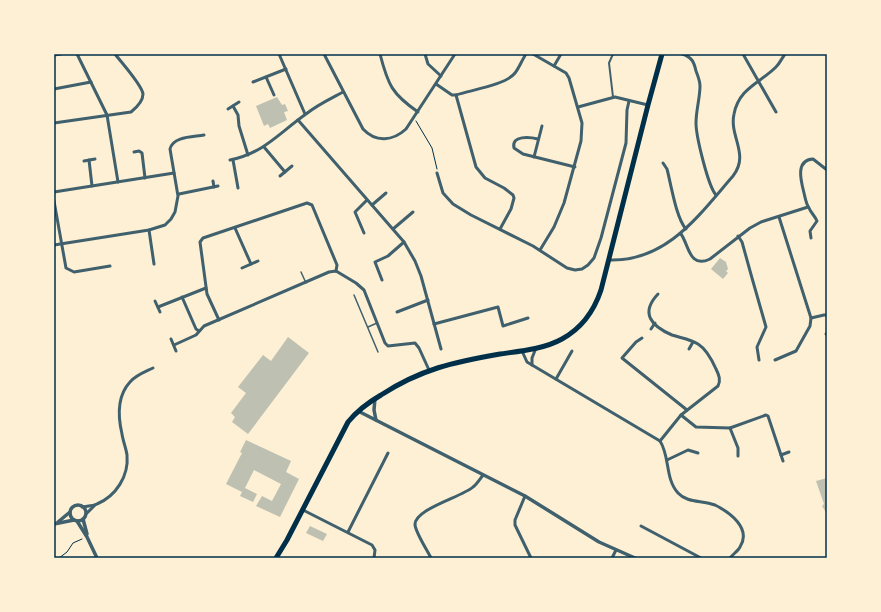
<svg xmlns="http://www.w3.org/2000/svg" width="881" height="612" viewBox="0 0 881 612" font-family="'Roboto Condensed',sans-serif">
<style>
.building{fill:#bec0b2}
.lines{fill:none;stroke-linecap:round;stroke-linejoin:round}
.path{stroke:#003049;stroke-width:1}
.service{stroke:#3f606c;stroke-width:1.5}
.pedestrian{stroke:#3f606c;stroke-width:2}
.minor{stroke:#3f606c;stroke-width:3}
.tertiary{stroke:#3f606c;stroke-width:3.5}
.trunk{stroke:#003049;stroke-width:5}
.neatline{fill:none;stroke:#003049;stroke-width:1.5}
</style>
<rect width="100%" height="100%" fill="#fdf0d5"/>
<g class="building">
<polygon points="277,97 282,105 285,104 288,111 284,112 287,120 270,128 268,124 264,126 256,106"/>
<polygon points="720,258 726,262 728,269 726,271 728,273 723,279 711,269"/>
<polygon points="288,337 309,353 248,434 232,422 235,417 231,413 246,393 238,387 263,355 271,361"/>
<polygon points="246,440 291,461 286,472 299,479 280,517 256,506 262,496 272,501 281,484 254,470 245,488 257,494 253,502 240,496 242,492 226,484 242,453 240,452"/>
<polygon points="827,478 827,514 822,506 824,504 816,481"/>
<polygon points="310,526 327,534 323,541 306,533"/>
</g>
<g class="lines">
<g class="path">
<polyline points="416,121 432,148 437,169"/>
<polyline points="59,558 67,552 73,543 82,539"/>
</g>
<g class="service">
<polyline points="301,272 306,283"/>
<polyline points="354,295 378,352"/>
<polyline points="368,327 377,323"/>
</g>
<polyline class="pedestrian" points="613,54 609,63 613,97"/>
<g class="minor">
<polyline points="77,54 107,115 118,182"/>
<polyline points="279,54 305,114"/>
<path d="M324 54 363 129C376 143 393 141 406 129L455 54"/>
<path d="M380 54C388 85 392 94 418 112"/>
<polyline points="425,54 428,64 441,76"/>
<polyline points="533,54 566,73 569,78 582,123 581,141 564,203 554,227 540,250"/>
<path d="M682 54C692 57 694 62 696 71 698 76 700 81 700 86 700 98 696 110 696 123 696 136 708 186 716 195"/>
<polyline points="743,54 776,112"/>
<polyline points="54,55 61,54"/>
<polyline points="554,66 561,54"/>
<polyline points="266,77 274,95"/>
<polyline points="253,82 286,69"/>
<path d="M436 84 452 95H456C471 90 506 85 515 73 519 68 522 60 526 54"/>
<polyline points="54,89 91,82"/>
<polyline points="456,95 476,167 485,178 504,188 513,195 514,198 511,209 500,229"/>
<polyline points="233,106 238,115 239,126 248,155"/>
<polyline points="578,107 615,97 648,105"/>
<polyline points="228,109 239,102"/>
<polyline points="298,120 404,242 415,261 421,276 441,349"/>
<path d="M54 123 131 112C136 108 143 102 143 94 142 85 121 62 115 54"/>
<path d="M538 139C530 137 511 135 514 148L523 154 575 167"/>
<polyline points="264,147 285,172"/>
<polyline points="134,152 139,151 142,153 145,178"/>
<polyline points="534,157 542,126"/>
<polyline points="89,160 92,186"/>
<path d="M230 160C264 153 279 133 306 114 317 105 330 99 343 92"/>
<polyline points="233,160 238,188"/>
<polyline points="84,161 95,159"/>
<path d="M663 163 667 169C671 184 676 218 686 229"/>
<polyline points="437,173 443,193 453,204 471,215 533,246 567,268 575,270 582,269 588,265 594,258 601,238 626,143 627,110 629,101"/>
<polyline points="280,176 292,166"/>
<polyline points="213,181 214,187"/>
<polyline points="54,192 174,173"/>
<polyline points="179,194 218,186"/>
<polyline points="54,201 66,268 74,272 110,266"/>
<polyline points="372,205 386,193"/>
<polyline points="235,228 251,264"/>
<polyline points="393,229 413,212"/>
<polyline points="149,230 154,264"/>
<polyline points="364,233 355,212 367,200"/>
<path d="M681 234C689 245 689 269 710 259L750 228 761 222 808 207"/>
<polyline points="738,236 742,242 752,278 766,327 757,347 759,360"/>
<path d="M811 238 810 231 817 221C815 216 811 213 809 208 806 204 805 197 804 193 801 181 795 160 813 159L827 170"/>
<path d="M54 245 149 230 165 225 171 219 175 212 178 196 170 149C173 136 194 137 204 135"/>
<path d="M609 260C667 262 699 215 733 176 750 154 729 137 734 114 739 88 760 83 776 67 780 63 782 58 785 54"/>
<polyline points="242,268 258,261"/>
<polyline points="382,280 375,262 388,256 404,242"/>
<path d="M658 294C640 313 651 326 672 335 681 338 690 339 698 344 706 349 712 360 716 369 719 375 721 380 718 386L681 415 660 441"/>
<polyline points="182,297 196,329 199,331"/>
<polyline points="155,301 160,312"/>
<polyline points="158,307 206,288"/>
<polyline points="397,312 428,300"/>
<polyline points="811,318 824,315 827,315"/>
<polyline points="219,320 207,294 200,242 203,238 307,203 312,205 337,265 336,271"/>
<polyline points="434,324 498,307 503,326 528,318"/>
<polyline points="651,329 655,323"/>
<polyline points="826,334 827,333"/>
<polyline points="642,338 636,342 622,358 687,410"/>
<polyline points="171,339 176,351"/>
<polyline points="174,345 196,335 204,326 329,272 336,271 356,283 364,290 385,343 388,346 415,343 419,348 429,370"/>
<polyline points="689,349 693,342"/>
<path d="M522 351 527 362 660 441C670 456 665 479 678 493 687 503 702 500 715 505 729 512 752 528 740 547 738 551 733 554 730 558"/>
<polyline points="775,360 796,351 810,326 811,318 779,217"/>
<polyline points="532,365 532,358 536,348"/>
<polyline points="556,379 572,351"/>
<polyline points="681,415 696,427 730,428 766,415 768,416 783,461"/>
<polyline points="730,428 738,448 738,456"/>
<polyline points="781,455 789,452"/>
<polyline points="667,460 688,450 698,453"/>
<polyline points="525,496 515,520 515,525 531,558"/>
<path d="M82 507C87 506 93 506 97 504 116 496 129 476 127 455 126 448 123 441 122 434 118 417 117 396 130 382 136 375 145 372 153 368"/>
<polyline points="303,510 372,545 375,550 374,558"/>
<polyline points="86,514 95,505"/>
<polyline points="641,526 701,558"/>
<polyline points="348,532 388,453"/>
<path d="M431 558C427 550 416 533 415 525 414 509 462 497 473 487 477 484 480 479 483 475"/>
<polyline points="612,558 616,550"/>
</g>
<g class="tertiary">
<polyline points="375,398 374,410 376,420"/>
<polyline points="358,411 525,496 599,542 635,558"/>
<circle cx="78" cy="513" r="8"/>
<polyline points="83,519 87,534"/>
<polyline points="77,521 87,537 97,558"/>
<polyline points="58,522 70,512"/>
<polyline points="54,524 74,520"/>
</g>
<path class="trunk" d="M276 558 287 540 348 422C357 411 369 402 381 395 421 369 454 362 500 354 521 351 544 349 562 339 582 328 594 311 601 290L648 105 662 54"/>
</g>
<rect width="881" height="612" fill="none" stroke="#fdf0d5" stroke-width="110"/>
<rect x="55" y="55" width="771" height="502" class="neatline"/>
</svg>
